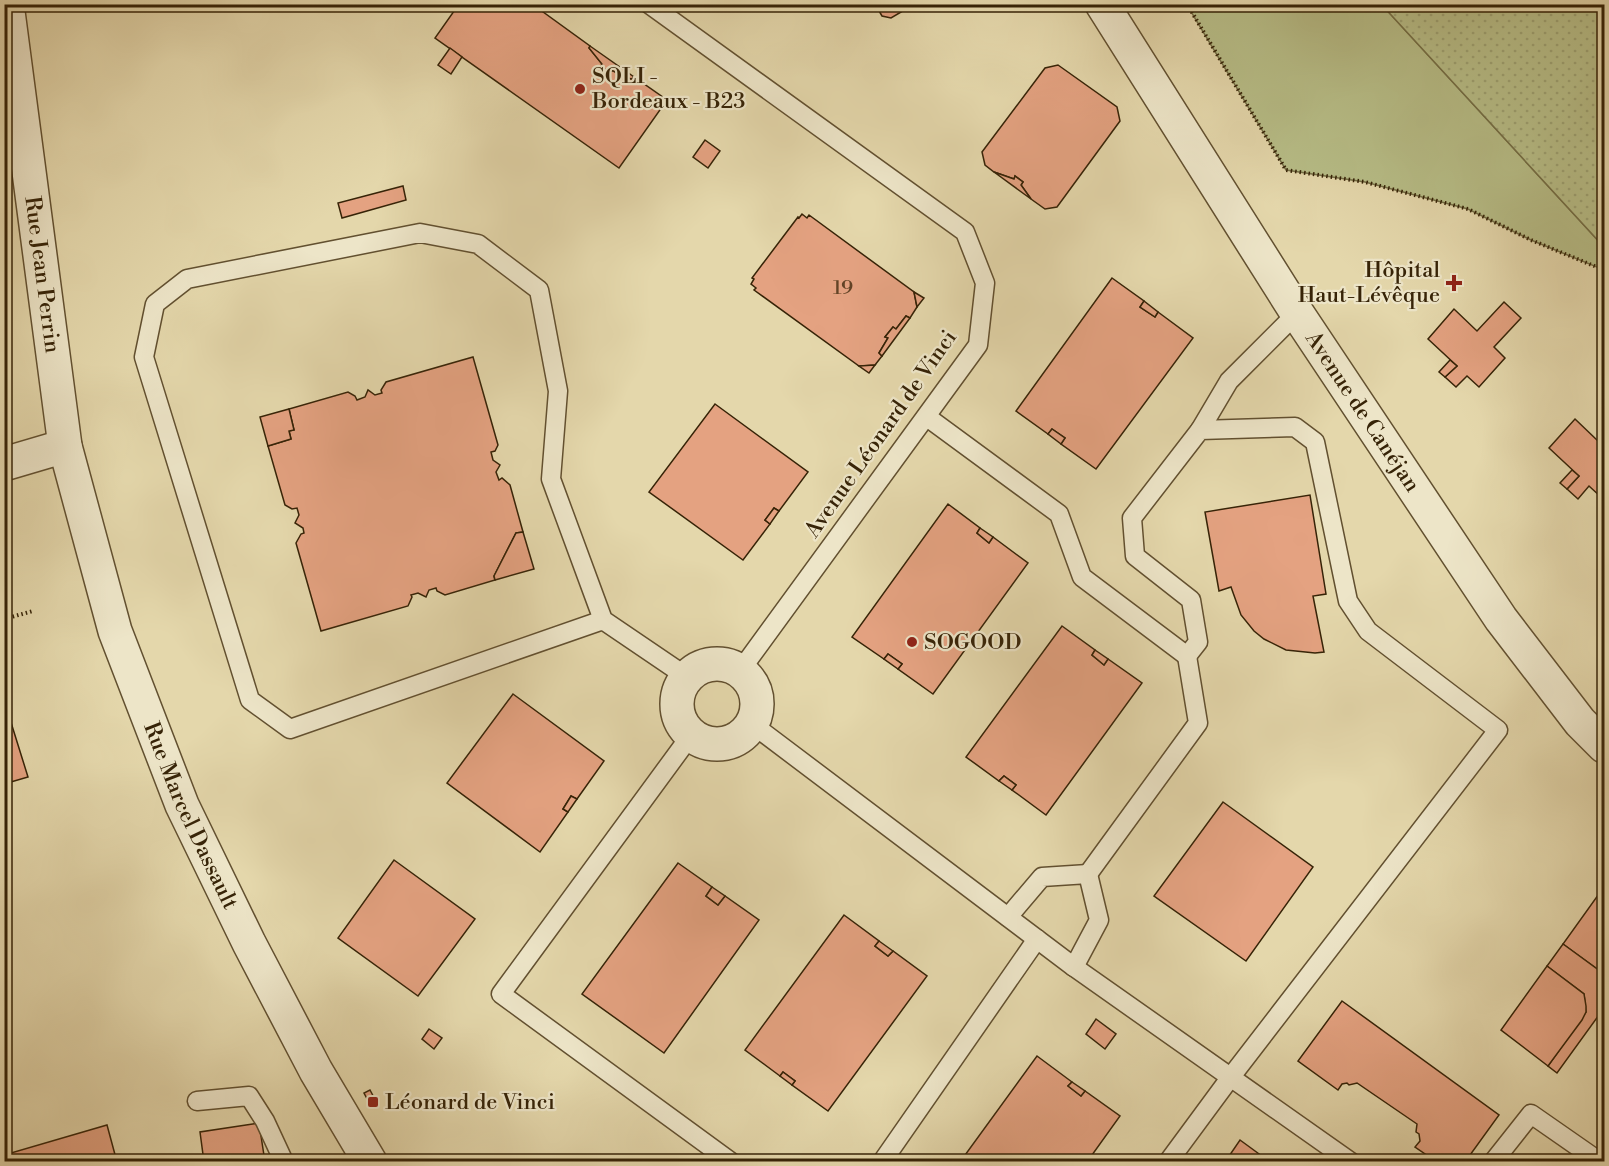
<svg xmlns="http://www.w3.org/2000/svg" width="1609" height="1166" viewBox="0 0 1609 1166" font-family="'Libre Bodoni',serif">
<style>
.grass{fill:#b7bd87;stroke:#767047;stroke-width:1.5}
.park{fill:url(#park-dots);stroke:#767047;stroke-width:1.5}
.building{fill:#e4a281;stroke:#362307;stroke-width:1.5}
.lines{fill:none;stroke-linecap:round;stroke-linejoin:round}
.service-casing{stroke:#625030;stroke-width:21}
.minor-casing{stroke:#625030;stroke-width:36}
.tertiary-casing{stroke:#625030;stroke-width:36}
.path{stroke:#362307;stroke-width:4;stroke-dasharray:1.5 3;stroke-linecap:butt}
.service{stroke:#ede5c8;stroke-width:18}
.minor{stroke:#ede5c8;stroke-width:33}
.tertiary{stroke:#ede5c8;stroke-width:33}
.poi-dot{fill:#8f2418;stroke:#ede5c8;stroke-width:2}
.labels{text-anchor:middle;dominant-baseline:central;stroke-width:4.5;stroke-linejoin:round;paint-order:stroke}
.number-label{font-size:20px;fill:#624326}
.poi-label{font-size:22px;fill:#362307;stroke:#ede5c8;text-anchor:start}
.street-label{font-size:22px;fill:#362307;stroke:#ede5c8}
</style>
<defs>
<pattern id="park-dots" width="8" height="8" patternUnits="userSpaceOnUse" patternTransform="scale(1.5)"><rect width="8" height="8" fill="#b7bd87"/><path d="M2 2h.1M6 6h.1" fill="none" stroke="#9ea273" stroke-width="1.8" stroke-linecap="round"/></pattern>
</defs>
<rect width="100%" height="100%" fill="#e4d7ab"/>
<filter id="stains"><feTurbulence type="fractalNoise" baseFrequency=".00333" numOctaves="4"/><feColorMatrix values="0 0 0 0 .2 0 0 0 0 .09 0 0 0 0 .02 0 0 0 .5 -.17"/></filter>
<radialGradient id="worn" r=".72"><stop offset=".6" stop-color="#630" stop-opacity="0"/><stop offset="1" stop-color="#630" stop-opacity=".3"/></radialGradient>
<polygon class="grass" points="1187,5 1382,5 1604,247 1604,270 1531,240 1468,209 1365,182 1286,170"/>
<polygon class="park" points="1382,5 1604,5 1604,247"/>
<g class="building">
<polygon points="459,4 532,4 590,46 589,48 602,64 601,66 610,73 611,70 631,79 634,77 667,100 619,168 435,38"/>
<polygon points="875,4 913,4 913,5 891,18 882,16"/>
<polygon points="590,46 634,77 631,79 611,70 610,73 601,66 602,64 589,48"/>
<polygon points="450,48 462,57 451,74 438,65"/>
<polygon points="1058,65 1117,107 1120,121 1057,207 1045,209 1031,199 1021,185 1023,182 1015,176 1014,179 994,172 985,165 982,152 1045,68"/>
<polygon points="705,140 720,151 708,168 693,157"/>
<polygon points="994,172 1014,179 1015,176 1023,182 1021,185 1031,199"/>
<polygon points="403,186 406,200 342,218 338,203"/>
<polygon points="802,214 807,218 809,215 914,292 917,307 910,318 906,316 896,329 893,327 885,337 888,338 879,353 882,356 875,365 859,366 754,290 756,288 751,284 754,279 752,278 798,217 799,218"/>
<polygon points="1112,278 1144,301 1140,307 1155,317 1158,312 1193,338 1096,469 1061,444 1065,438 1052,429 1048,434 1016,411"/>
<polygon points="914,292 924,298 917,307"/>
<polygon points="1144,301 1158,312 1155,317 1140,307"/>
<polygon points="1504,302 1521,318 1494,347 1505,358 1479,387 1467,376 1456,387 1445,377 1457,366 1428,339 1454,309 1477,331"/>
<polygon points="906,316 910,318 882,356 879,353 888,338 885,337 893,327 896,329"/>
<polygon points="473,357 498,445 495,451 491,452 493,460 500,465 496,472 499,480 502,478 510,485 523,532 516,533 494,576 495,580 445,595 437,591 436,588 429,590 426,597 418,593 411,595 412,597 408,606 321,631 296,543 301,534 304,533 303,528 295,523 299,515 297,508 292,509 285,505 268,446 291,439 289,431 294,430 289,409 348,392 355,396 357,400 365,397 368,390 375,395 382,393 381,390 386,382"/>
<polygon points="1450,360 1457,366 1445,377 1439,372"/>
<polygon points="875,365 869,373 859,366"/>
<polygon points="715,404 808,472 779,511 774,508 765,520 770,524 743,560 649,492"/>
<polygon points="289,409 294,430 289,431 291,439 268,446 260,417"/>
<polygon points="1575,419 1598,441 1604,435 1604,494 1601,497 1589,486 1578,499 1567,489 1579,476 1549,448"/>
<polygon points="1052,429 1065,438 1061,444 1048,434"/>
<polygon points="1572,470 1579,476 1567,489 1560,483"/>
<polygon points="1310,495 1326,594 1313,596 1324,652 1315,653 1286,650 1264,639 1254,631 1241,615 1231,587 1219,591 1205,512"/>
<polygon points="948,504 980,528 977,533 989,543 993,537 1028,563 933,694 898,669 902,664 888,654 884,659 852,637"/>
<polygon points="774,508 779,511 770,524 765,520"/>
<polygon points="980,528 993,537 989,543 977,533"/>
<polygon points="523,532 534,569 495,580 494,576 516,533"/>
<polygon points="1062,626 1095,650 1092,655 1104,665 1108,659 1142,683 1046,815 1012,790 1016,785 1004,776 999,781 966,757"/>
<polygon points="1095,650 1108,659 1104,665 1092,655"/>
<polygon points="888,654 902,664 898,669 884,659"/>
<polygon points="513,694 604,761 577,799 571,796 563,809 568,812 540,852 447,783"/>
<polygon points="4,700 28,777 4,784"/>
<polygon points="1004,776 1016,785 1012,790 999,781"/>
<polygon points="571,796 577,799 568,812 563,809"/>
<polygon points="1223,802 1313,867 1246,961 1154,896"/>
<polygon points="394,860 475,919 418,996 338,938"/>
<polygon points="678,863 712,887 706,896 718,905 725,896 759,920 664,1053 582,994"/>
<polygon points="712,887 725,896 718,905 706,896"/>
<polygon points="1601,891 1604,893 1604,974 1563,944"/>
<polygon points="844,915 879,941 875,946 888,956 893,951 927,976 828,1111 792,1085 795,1081 783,1072 780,1076 745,1050"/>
<polygon points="879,941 893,951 888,956 875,946"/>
<polygon points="1563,944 1604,974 1604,1008 1557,1073 1548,1066 1586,1012 1584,994 1547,966"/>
<polygon points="1547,966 1584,994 1586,1006 1586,1012 1582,1020 1548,1066 1501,1030"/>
<polygon points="1342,1001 1499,1115 1465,1162 1437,1162 1415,1147 1420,1141 1419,1134 1416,1132 1417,1124 1357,1083 1349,1085 1347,1083 1342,1084 1338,1090 1298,1061"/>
<polygon points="1096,1019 1116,1034 1105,1049 1086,1034"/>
<polygon points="429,1029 442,1038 434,1049 422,1039"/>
<polygon points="1037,1056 1072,1082 1068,1086 1081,1096 1085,1091 1120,1116 1087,1162 960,1162"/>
<polygon points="783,1072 795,1081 792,1085 780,1076"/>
<polygon points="1072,1082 1085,1091 1081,1096 1068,1086"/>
<polygon points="370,1090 378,1105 372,1108 364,1093"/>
<polygon points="259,1123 265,1162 204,1162 200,1132"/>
<polygon points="107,1125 117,1162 4,1162 4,1155"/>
<polygon points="1240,1140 1270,1162 1225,1162"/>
</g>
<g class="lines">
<defs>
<g id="service">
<polyline points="649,4 965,232 985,283 978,345 740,671"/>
<polyline points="927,417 1059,514 1082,577 1187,656 1198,642 1191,600 1135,556 1132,518 1200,430 1295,427 1315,442 1348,601 1368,631 1498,730 1230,1078 1168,1162"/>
<polyline points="1200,430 1229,381 1297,313"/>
<polyline points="603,620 551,479 558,391 539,290 478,244 420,233 187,279 155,304 144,357 250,700 290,729 603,620 687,677"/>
<polyline points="752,724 1074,967 1351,1162"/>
<polyline points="691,735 501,994 731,1162"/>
<polyline points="1088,874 1198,723 1187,656"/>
<polyline points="1008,917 1042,877 1088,874 1099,920 1074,967"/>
<polyline points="197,1101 249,1096 265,1121 284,1162"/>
<polyline points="882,1162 1037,939"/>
<polyline points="1493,1162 1531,1114 1600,1162"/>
</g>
<g id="minor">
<path id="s1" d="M1102 4 1297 313 1501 619 1580 722 1604 746"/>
<polyline points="4,464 65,446"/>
<circle cx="717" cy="704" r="40"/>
</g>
<g id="tertiary">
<path id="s2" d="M7 4 65 446 115 631 182 805 249 943 316 1071 370 1162"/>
</g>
</defs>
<use href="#service" class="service-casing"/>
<use href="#minor" class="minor-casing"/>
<use href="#tertiary" class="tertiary-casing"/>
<g class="path">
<polyline points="1187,4 1286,170 1365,182 1468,209 1531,240 1604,270"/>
<polyline points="4,619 33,611"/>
</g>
<use href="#service" class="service"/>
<use href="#minor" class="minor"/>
<use href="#tertiary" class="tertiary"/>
</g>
<g class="poi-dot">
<circle cx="580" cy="89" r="6"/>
<path d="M1451 274h6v6h6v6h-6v6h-6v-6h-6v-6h6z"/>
<circle cx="912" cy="642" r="6"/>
<rect x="367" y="1096" width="12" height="12" rx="3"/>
</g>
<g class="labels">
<g class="number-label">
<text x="843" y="288">19</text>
</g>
<g class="poi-label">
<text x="592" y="76">SQLI -<tspan x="592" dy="25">Bordeaux - B23</tspan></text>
<text x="1440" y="270" text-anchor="end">Hôpital<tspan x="1440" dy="25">Haut-Lévêque</tspan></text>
<text x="924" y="642">SOGOOD</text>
<text x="385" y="1102">Léonard de Vinci</text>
</g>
<g class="street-label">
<text stroke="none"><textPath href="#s2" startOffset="273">Rue Jean Perrin</textPath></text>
<text stroke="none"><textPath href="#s1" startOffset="484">Avenue de Canéjan</textPath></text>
<text transform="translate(881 434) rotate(-55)">Avenue Léonard de Vinci</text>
<text stroke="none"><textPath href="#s2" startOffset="837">Rue Marcel Dassault</textPath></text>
</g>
</g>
<rect width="1609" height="1166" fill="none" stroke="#e4d7ab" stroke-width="24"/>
<rect x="6" y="6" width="1597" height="1154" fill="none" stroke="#362307" stroke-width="3"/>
<rect x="12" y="12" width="1585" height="1142" fill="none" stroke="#362307" stroke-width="1.5"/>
<rect width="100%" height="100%" filter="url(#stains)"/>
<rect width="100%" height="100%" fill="url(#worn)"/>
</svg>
